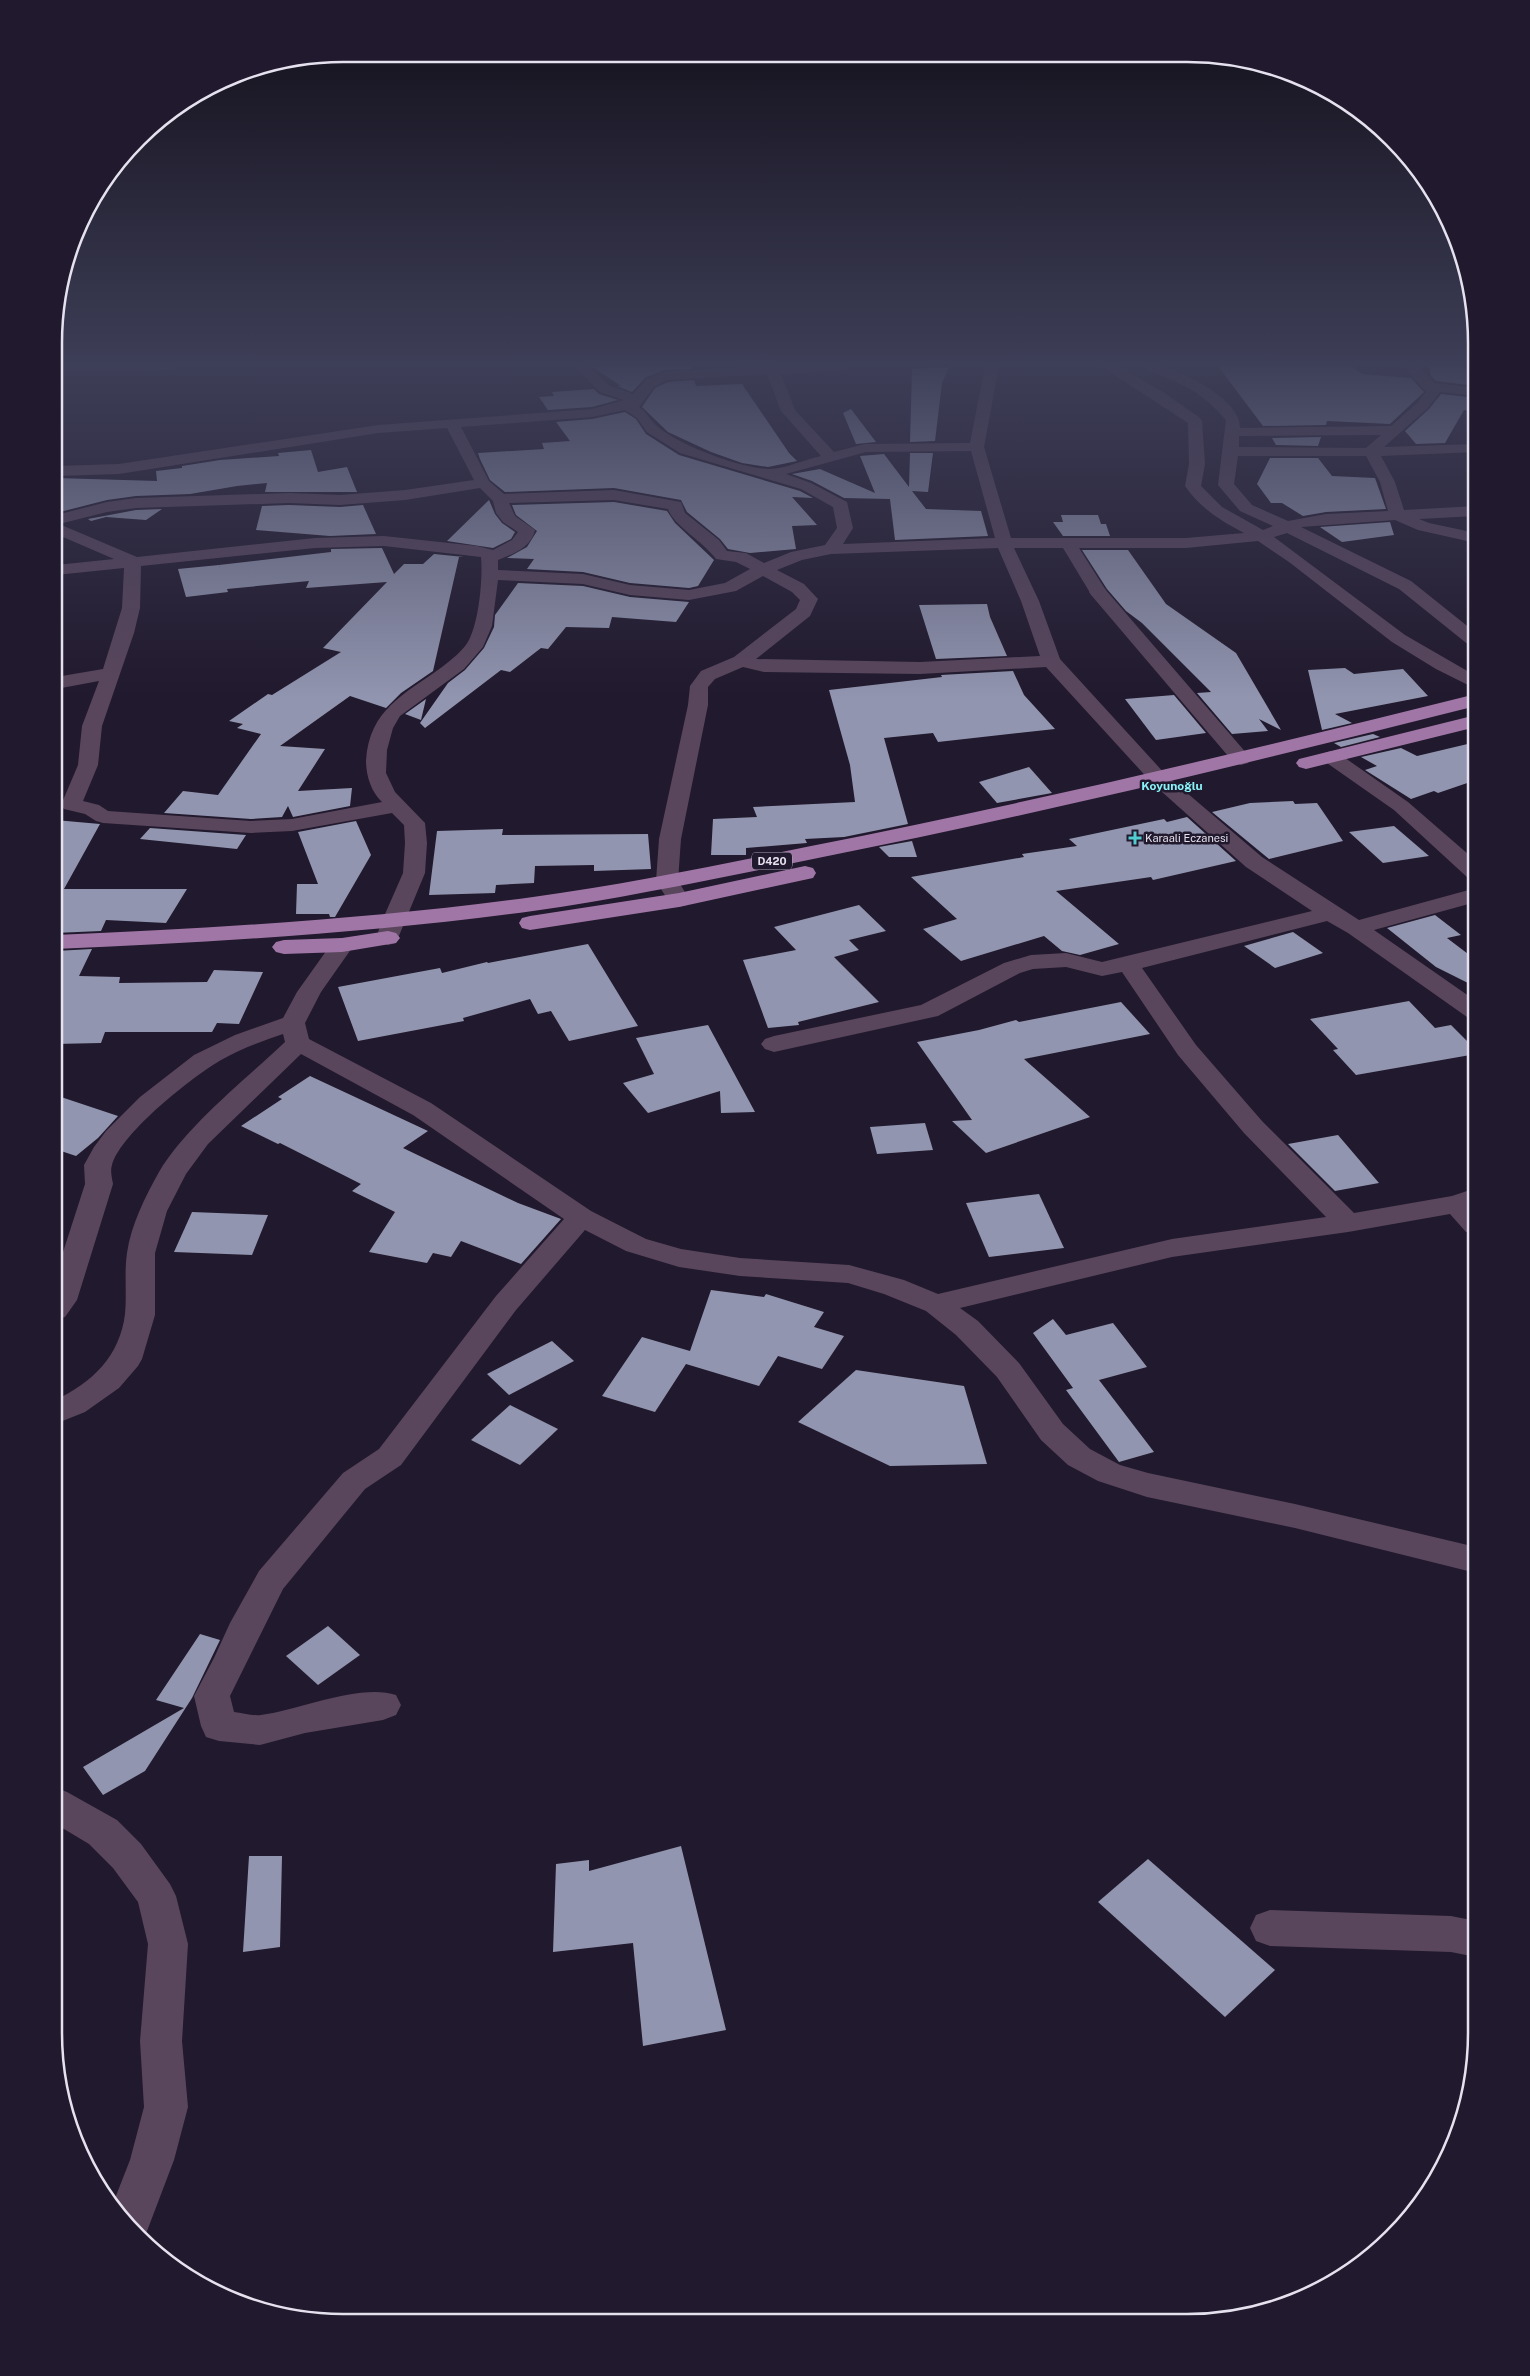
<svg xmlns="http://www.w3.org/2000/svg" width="1530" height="2376" viewBox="0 0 1530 2376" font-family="'Public Sans',sans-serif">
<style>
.building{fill:#9295af}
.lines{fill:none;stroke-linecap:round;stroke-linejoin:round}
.minor{fill:#59465c;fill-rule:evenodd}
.tertiary{fill:#59465c;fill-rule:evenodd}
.trunk{fill:#a076a6;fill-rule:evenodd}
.poi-dot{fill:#51ccd1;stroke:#21192d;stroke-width:2}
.labels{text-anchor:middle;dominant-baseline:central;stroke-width:5;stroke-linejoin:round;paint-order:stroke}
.far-poi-label{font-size:11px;fill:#e6e1ef;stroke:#21192d;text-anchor:start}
.shield{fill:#21192d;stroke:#aba5b5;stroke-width:1}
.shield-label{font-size:11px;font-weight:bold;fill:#e6e1ef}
.far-quarter-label{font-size:12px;font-weight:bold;fill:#88f4f8;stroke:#21192d}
.rim{fill:none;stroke:#e6e1ef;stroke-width:2.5}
</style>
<rect width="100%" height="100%" fill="#21192d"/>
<g class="building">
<polygon points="591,366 691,366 691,369 665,370 646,377 632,392 617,386 621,386"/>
<polygon points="1218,366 1352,366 1362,374 1411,378 1424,392 1390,424 1327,421 1326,425 1263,426"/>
<polygon points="1429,366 1464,366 1465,369 1476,370 1476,386 1436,381 1431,376"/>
<polygon points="949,367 942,383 935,441 910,442 912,369"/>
<polygon points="694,380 696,386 742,384 789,453 797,461 768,467 742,463 711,452 668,432 642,407 655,388 668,382"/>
<polygon points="594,389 599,394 618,400 592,407 548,410 539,397 554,396 552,392"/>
<polygon points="1441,394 1476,398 1476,412 1464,410 1445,443 1416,444 1405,431 1429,409"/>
<polygon points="851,409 876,442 856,444 843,413"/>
<polygon points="625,412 636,419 646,434 679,455 800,491 813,498 792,497 817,525 792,526 796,549 750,553 728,549 720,539 687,512 681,500 614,488 505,492 490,480 480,459 478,453 544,449 542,443 570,441 556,422 592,419"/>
<polygon points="1321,437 1318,446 1276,445 1272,438"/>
<polygon points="311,450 318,472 347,467 357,492 265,492 267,483 237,486 190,494 136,496 107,500 56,513 56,478 157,481 156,471 182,468 182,466 220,460 279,456 278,453"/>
<polygon points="910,453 933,453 928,492 912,491 926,509 981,511 988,536 895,540 890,499 844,498 812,481 792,474 820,469 875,493 860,456 884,454 909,487"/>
<polygon points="1270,458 1318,458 1332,476 1375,478 1386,509 1326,512 1303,516 1282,503 1271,503 1257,484"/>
<polygon points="489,500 495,514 502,523 515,532 511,539 493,548 447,541"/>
<polygon points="614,502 667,511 675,523 714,560 698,586 689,588 630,583 583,572 527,569 534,559 507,558 527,547 537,531 516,515 512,505"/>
<polygon points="289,505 340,507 363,505 376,534 330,536 256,530 262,506"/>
<polygon points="162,509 146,520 106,517 91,521 88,519 136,510"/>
<polygon points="1061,515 1098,515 1101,524 1106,524 1110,536 1063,536 1053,522 1063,522"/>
<polygon points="1390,522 1394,535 1342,542 1320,527"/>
<polygon points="382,548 394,574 404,564 423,564 434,554 464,557 459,557 433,671 401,693 386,708 350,696 280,746 325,749 298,791 352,788 350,806 293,817 288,806 282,817 251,819 164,813 183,791 218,795 261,734 237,728 243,724 229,721 268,694 272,695 341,652 323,648 387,582 306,588 309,581 227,589 228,592 186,597 178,569 219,565 220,567 219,565 331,552 331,549"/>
<polygon points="1082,550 1128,550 1166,604 1236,653 1281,730 1259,719 1268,731 1232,734 1197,693 1211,692 1142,623 1126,611 1107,589"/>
<polygon points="518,583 583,586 630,597 689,602 676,622 612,617 609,628 566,627 548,649 541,648 510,672 501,670 425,728 420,723 448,683 465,670 484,648 494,627 495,615"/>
<polygon points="987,604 990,617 1007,656 936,659 919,605"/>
<polygon points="1345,668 1354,674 1403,669 1428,696 1335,714 1352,723 1322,730 1308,670"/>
<polygon points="1013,671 1024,695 1055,729 938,742 933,733 884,738 908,824 844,837 805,839 807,843 746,848 746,855 711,855 713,819 757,817 753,807 855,802 850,765 829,690 942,677 941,675"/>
<polygon points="1174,695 1206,733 1156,740 1125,699"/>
<polygon points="426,699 421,720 405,714"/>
<polygon points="1373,734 1380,737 1341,747 1334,743"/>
<polygon points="1476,742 1476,780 1438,793 1434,791 1411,799 1365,770 1377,766 1361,757 1401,748 1417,756"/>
<polygon points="1029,767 1052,793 997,803 979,782"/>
<polygon points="1293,801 1295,804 1317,803 1343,841 1269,859 1212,812 1250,803"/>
<polygon points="1187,817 1236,861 1153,880 1151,877 1056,891 1119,944 1080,955 1062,951 1044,936 961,961 923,929 957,919 911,877 1024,857 1022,854 1077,846 1069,839 1164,819 1167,822"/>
<polygon points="55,820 100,824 64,889 187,889 166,923 106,920 101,931 55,933"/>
<polygon points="356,821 371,855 335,917 330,917 329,914 296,914 297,884 318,884 298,832"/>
<polygon points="1394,826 1429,856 1383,863 1349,832"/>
<polygon points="150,828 246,835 237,849 140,839"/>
<polygon points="503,829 502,835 648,834 651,869 594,871 594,865 535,866 534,883 496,885 495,893 429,895 437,831"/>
<polygon points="912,841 917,857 889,857 879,847"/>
<polygon points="859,905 886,931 849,940 859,950 834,957 879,1002 798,1022 799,1025 768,1028 743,960 796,950 774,927"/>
<polygon points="1435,915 1461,935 1447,938 1476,960 1476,987 1436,967 1387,928"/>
<polygon points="1293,932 1323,953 1275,968 1244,946"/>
<polygon points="588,944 638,1026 569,1041 551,1011 538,1014 530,999 463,1018 464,1021 358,1041 338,987 440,968 442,973 487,962 488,963"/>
<polygon points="92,949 79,976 120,977 119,983 207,982 214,970 263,972 239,1024 217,1023 212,1032 105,1032 101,1043 55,1044 55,951"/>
<polygon points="1409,1001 1435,1028 1451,1025 1476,1050 1476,1054 1356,1075 1333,1050 1338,1049 1310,1019"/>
<polygon points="1121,1002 1150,1034 1024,1059 1090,1117 986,1153 952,1121 972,1120 917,1042 979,1030 1016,1020 1019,1022"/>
<polygon points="708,1025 755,1112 721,1113 720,1091 648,1113 623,1083 654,1074 636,1038"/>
<polygon points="310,1076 428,1131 403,1148 518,1203 561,1219 521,1264 461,1241 451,1257 433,1253 427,1263 369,1252 395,1212 352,1191 361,1184 280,1143 278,1144 241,1126 282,1099 278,1097"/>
<polygon points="55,1095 118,1116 98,1138 76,1156 55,1149"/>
<polygon points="925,1123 933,1150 877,1154 870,1127"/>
<polygon points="1338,1135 1379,1183 1335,1191 1288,1144"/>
<polygon points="1039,1194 1064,1248 989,1257 966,1203"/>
<polygon points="192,1212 268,1215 252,1255 174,1252"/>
<polygon points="711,1290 764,1297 766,1294 824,1312 814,1327 844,1336 822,1369 778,1356 759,1386 686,1364 655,1412 602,1396 642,1337 690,1351"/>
<polygon points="1053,1319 1066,1335 1113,1323 1147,1367 1099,1380 1154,1452 1119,1462 1066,1390 1073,1388 1033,1333"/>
<polygon points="552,1341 574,1361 509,1395 487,1374"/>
<polygon points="856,1370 964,1386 987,1464 890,1466 798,1422"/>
<polygon points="510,1405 558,1429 520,1465 471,1440"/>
<polygon points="328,1626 360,1655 318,1685 286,1656"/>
<polygon points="200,1634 220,1640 192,1698 145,1771 103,1795 83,1767 184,1708 156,1700"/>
<polygon points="681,1846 726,2030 643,2046 633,1943 553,1952 556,1864 589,1860 589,1871"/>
<polygon points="249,1856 282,1856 280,1947 243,1952"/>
<polygon points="1148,1859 1275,1970 1225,2017 1098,1902"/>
</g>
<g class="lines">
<g class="minor">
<polygon points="56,366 180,366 173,370 56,371"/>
<path d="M574 366H588L610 386 633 394 647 379 665 372 773 366H851L844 370 781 374 795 410 834 452 865 444 970 443 985 366H999L984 447 1011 538H1186L1244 533C1220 520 1201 509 1185 486L1189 464 1188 423 1101 366H1118L1163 392 1200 418 1202 421 1205 464 1201 486 1222 507 1263 530 1273 526 1240 511 1218 485 1226 420C1200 390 1181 383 1145 369L1143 366C1150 366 1157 365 1163 367 1186 373 1241 400 1240 428L1391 426 1418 402 1426 392 1403 366H1418L1435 383 1476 388V396L1440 392 1428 408 1384 447 1476 444V452L1381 456 1395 482 1404 510 1476 506V516L1419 519 1429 523 1476 533V543L1418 530 1395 520 1301 527 1411 581 1476 633V647L1470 646 1399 589 1287 533 1274 537 1405 635 1476 676V689L1436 669 1392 642 1289 562 1258 541 1186 548H1079L1107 592 1104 596H1092L1063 548H1014L1039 601 1060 659 1166 775 1262 857 1359 920 1476 888V902L1374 930 1476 1001V1019L1467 1017 1348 933 1327 921 1142 968 1196 1045 1262 1121 1354 1213 1452 1196 1476 1188V1235L1466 1232 1450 1214 1348 1232 1172 1257 960 1308 978 1321 1019 1363 1063 1424 1090 1449 1120 1465 1148 1473 1295 1504 1476 1547V1573L1295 1528 1147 1497 1098 1481 1068 1465 1041 1440 997 1377 956 1335 926 1311 884 1294 848 1283 740 1276 679 1267 626 1251 585 1230 516 1310 401 1465 365 1489 283 1589 230 1696 234 1712C242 1713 252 1716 261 1715 298 1710 361 1683 396 1695L401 1705 396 1715 383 1720 305 1733 260 1745 219 1741 206 1737 201 1726 194 1696 214 1658 230 1623 259 1571 343 1473 379 1449 496 1296 564 1219 413 1115 301 1054 208 1144 186 1174 167 1211 155 1253V1315L142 1359 138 1366 119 1388 85 1412 55 1424V1400C92 1383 120 1356 125 1314 127 1294 124 1273 127 1253 131 1225 145 1197 159 1172 186 1126 246 1079 285 1042L283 1034C263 1041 242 1048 223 1059 194 1075 121 1133 112 1165 110 1171 112 1178 113 1184L77 1300 65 1317 55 1320V1277L85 1184 84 1165 94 1147 106 1131 140 1097 194 1055 235 1035 283 1018 297 992 334 940 342 938 350 940 354 945 321 992 305 1023 309 1039 431 1103 591 1211 646 1239 681 1249 740 1258 849 1265 904 1280 938 1294 1172 1239 1326 1217 1244 1133 1178 1055 1122 972 1102 976 1066 967 1033 969 1020 973 938 1016 774 1052 765 1049 761 1044 765 1039 774 1036 921 1005 1004 963 1031 955 1066 953 1102 962 1312 911 1246 867 1152 783 1046 667 920 674 764 672 743 667 715 679 708 687V705L681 839 678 881 690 900 687 905 679 907 671 905 656 881 659 839 688 705 690 686 701 671 734 657 796 609 800 600 792 592 763 576 736 591 689 600 630 595 583 584 498 580 492 626 483 647 464 669 400 716 393 728 387 750 386 773 395 792 425 823 427 843 425 873 396 943 388 945 380 943 376 938 382 921 403 873 405 843 404 825 392 813 292 831 251 833 103 823 96 821 85 814 64 809 61 805 78 765 82 726 99 681 56 689V677L103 669 122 608 124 568 56 575V565L114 559 56 534V515L107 502 136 498 289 493 340 495 405 490 474 480 447 428 378 433 119 474 56 476V466L119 464 378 425 592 409 624 400 600 392ZM767 374 781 411 821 456C806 459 782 470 768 469 740 468 678 445 657 426 650 420 647 412 639 407L654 387 667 380ZM625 410 637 418 647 432 680 453 801 489 833 507 837 528 825 545 791 552 764 563 746 553 727 551 719 540 685 513 681 502 614 490 504 494 489 481 461 427 592 417ZM1381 435 1366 448 1239 447V436ZM971 451 995 538 843 544 853 528 847 502 811 483 786 474 866 452ZM1238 456H1366L1380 482 1388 511 1326 514 1288 521 1252 505 1234 484ZM480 488 493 501 496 513 503 522 518 532 512 540 493 550 477 546 384 536 315 538 137 557 59 524 107 512 136 508 289 503 340 505 405 500ZM614 500 668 509C673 525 704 542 716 559L736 562 750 569 725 583 689 590 630 585 583 574 498 570V560C513 554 531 548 535 530L515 516 509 503ZM384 546 481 557C483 578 479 621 469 640 464 650 451 660 442 667 405 694 369 709 366 761 366 775 371 792 382 802L292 819 251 821 108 811 99 805 83 801 98 765 102 726 134 633 140 608 141 566 315 548ZM998 548 1021 601 1040 656 920 662 756 659 810 616 818 599 804 584 777 570 802 560 831 554Z"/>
<polygon points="1331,751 1338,753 1408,802 1476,861 1476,880 1468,878 1394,810 1324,761 1321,757 1324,753"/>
<polygon points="54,1787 67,1792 117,1820 141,1844 170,1884 176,1896 188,1944 182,2041 188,2107 174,2160 144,2239 112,2206 130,2160 144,2107 140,2041 148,1944 138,1902 113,1868 89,1844 54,1823"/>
<polygon points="1270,1910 1451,1916 1476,1921 1476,1957 1451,1952 1270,1946 1256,1941 1250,1928 1256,1915"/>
</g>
<polygon class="tertiary" points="1098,587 1104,588 1248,755 1251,759 1248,763 1241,765 1234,763 1092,596 1089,592 1092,588"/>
<g class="trunk">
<path d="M1476 694V706C1258 761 1039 814 818 858 723 877 629 897 533 911 374 933 215 942 55 949V935C215 928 374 919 533 897 626 884 719 865 811 846 1034 802 1255 749 1476 694Z"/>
<polygon points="1476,715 1476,727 1306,769 1299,767 1296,763 1299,759"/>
<polygon points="805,866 813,868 816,873 813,878 679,907 530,930 522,928 519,923 522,918 530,916 679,893"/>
<polygon points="388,931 396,933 400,938 396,943 342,952 284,954 276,952 272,947 276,942 284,940 342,938"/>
</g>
</g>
<linearGradient id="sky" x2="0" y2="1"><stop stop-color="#120e19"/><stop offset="0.52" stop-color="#3d3e57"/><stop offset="1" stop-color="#3d3e57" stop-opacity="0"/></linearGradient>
<rect width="1530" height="699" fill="url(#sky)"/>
<path class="poi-dot" d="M1132.5 830.5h5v5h5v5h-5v5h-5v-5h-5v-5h5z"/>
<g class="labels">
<g class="far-poi-label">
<text x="1145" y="838">Karaali Eczanesi</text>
</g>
<rect class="shield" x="752" y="852.5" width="40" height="17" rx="4"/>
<g class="shield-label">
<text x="772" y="861">D420</text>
</g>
<g class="far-quarter-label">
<text x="1172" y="786">Koyunoğlu</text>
</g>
</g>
<path d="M0 0H1530V2376H0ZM343 62H1187A281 281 0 0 1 1468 343V2033A281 281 0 0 1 1187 2314H343A281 281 0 0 1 62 2033V343A281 281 0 0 1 343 62Z" fill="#21192d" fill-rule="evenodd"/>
<path class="rim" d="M343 62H1187A281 281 0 0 1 1468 343V2033A281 281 0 0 1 1187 2314H343A281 281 0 0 1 62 2033V343A281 281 0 0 1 343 62Z"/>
</svg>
